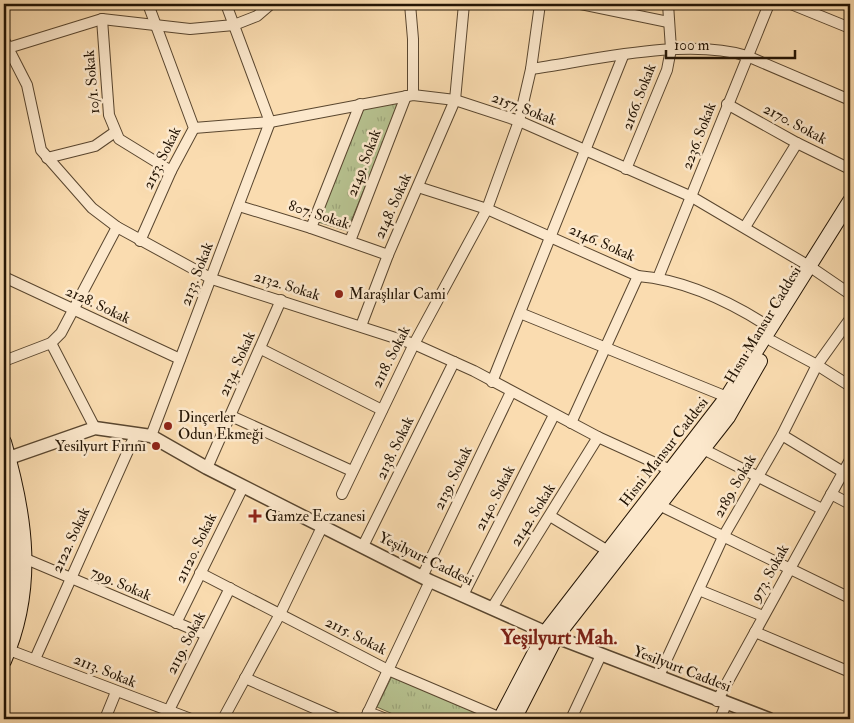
<svg xmlns="http://www.w3.org/2000/svg" width="854" height="723" viewBox="0 0 854 723" font-family="'IM FELL Double Pica',serif">
<style>
.park{fill:url(#park-tufts);stroke:#6d6b4a}
.lines{fill:none;stroke-linecap:round;stroke-linejoin:round}
.minor-casing{stroke:#59462f;stroke-width:12}
.tertiary-casing{stroke:#59462f;stroke-width:15}
.secondary-casing{stroke:#231404;stroke-width:16}
.minor{stroke:#fce8cc;stroke-width:10}
.tertiary{stroke:#fce8cc;stroke-width:12}
.secondary{stroke:#fce8cc;stroke-width:14}
.poi-dot{fill:#8f2418;stroke:#fce8cc;stroke-width:2}
.labels{text-anchor:middle;dominant-baseline:central;stroke-width:5;stroke-linejoin:round;paint-order:stroke}
.street-label{font-size:15px;fill:#231404;stroke:#fce8cc}
.poi-label{font-size:15px;fill:#231404;stroke:#fce8cc;text-anchor:start}
.district-label{font-size:20px;font-weight:bold;fill:#7a1f14;stroke:#fce8cc}
</style>
<defs>
<pattern id="park-tufts" width="24" height="20" patternUnits="userSpaceOnUse" patternTransform="scale(1.25)"><rect width="24" height="20" fill="#b7c290"/><path d="M3 7l-1-3M5 7V3M7 7l1-3M15 17l-1-3M17 17v-4M19 17l1-3" fill="none" stroke="#9da67b"/></pattern>
</defs>
<rect width="100%" height="100%" fill="#fadcb0"/>
<filter id="stains"><feTurbulence type="fractalNoise" baseFrequency=".004" numOctaves="4"/><feColorMatrix values="0 0 0 0 .2 0 0 0 0 .09 0 0 0 0 .02 0 0 0 .5 -.17"/></filter>
<radialGradient id="worn" r=".72"><stop offset=".6" stop-color="#630" stop-opacity="0"/><stop offset="1" stop-color="#630" stop-opacity=".3"/></radialGradient>
<g class="park">
<polygon points="400,101 347,231 318,222 364,108"/>
<polygon points="393,674 492,718 491,719 404,719 377,707"/>
</g>
<g class="lines">
<defs>
<g id="minor">
<polyline points="410,4 413,39 413,95"/>
<polyline points="581,4 668,22"/>
<polyline points="791,4 850,28"/>
<polyline points="102,19 109,115 119,139 171,171"/>
<polyline points="4,40 27,85 41,150 92,208 117,227 212,279 414,344 474,371 598,437 675,472"/>
<polyline points="8,48 102,19 190,29 234,25 257,16 271,4"/>
<path d="M531 69C594 60 687 37 747 56L850 100"/>
<polyline points="727,104 797,143 850,169"/>
<polyline points="194,128 270,122 413,95 455,100 519,121 692,197 809,266 850,294"/>
<polyline points="47,158 95,146 115,132"/>
<polyline points="626,169 667,70 671,49 668,4"/>
<path d="M418 187 487 209 638 276C686 280 731 302 771 328"/>
<polyline points="239,206 311,228 388,255"/>
<polyline points="745,227 797,143"/>
<polyline points="311,228 360,104"/>
<polyline points="140,241 171,171 194,128 148,4"/>
<polyline points="350,241 406,96"/>
<polyline points="4,277 180,359"/>
<polyline points="658,278 769,4"/>
<polyline points="520,313 727,397"/>
<polyline points="361,326 388,255 455,100 464,4"/>
<polyline points="772,341 817,365 850,386"/>
<polyline points="51,343 95,428"/>
<polyline points="261,349 382,410"/>
<polyline points="4,361 51,343 61,333 117,227"/>
<polyline points="492,382 623,56"/>
<polyline points="231,416 352,471"/>
<polyline points="571,423 638,276"/>
<polyline points="782,435 843,472"/>
<polyline points="151,436 270,122 226,4"/>
<polyline points="703,449 822,509"/>
<polyline points="207,468 281,300"/>
<polyline points="342,494 414,344 487,209 519,121 531,69 540,4"/>
<polyline points="831,494 850,504"/>
<polyline points="659,505 850,598"/>
<polyline points="550,516 608,551"/>
<polyline points="363,546 454,362"/>
<polyline points="26,559 206,635"/>
<polyline points="200,573 388,670 501,718"/>
<polyline points="422,577 511,392"/>
<polyline points="699,590 763,616"/>
<polyline points="463,595 554,415"/>
<polyline points="492,608 598,437"/>
<polyline points="176,623 243,487"/>
<polyline points="755,632 850,672"/>
<polyline points="9,650 191,719"/>
<polyline points="35,659 136,433"/>
<polyline points="659,676 723,537 782,435 817,365 850,319"/>
<polyline points="245,678 339,719"/>
<polyline points="717,701 850,460"/>
<polyline points="168,712 230,588"/>
<polyline points="368,712 386,719"/>
<polyline points="105,719 116,692"/>
<polyline points="223,719 280,614 322,527"/>
<polyline points="365,719 430,581"/>
<polyline points="571,719 601,655"/>
<polyline points="720,719 726,704"/>
</g>
<polyline id="tertiary" points="9,458 95,428 151,436 207,468 430,581 556,637 769,719"/>
<g id="secondary">
<path d="M4 442C26 517 36 588 4 661"/>
<path d="M4 482C17 533 16 578 4 629"/>
<polyline points="500,719 545,633 727,397 850,201"/>
<polyline points="514,719 556,637 728,417 760,361"/>
</g>
</defs>
<use href="#minor" class="minor-casing"/>
<use href="#tertiary" class="tertiary-casing"/>
<use href="#secondary" class="secondary-casing"/>
<use href="#minor" class="minor"/>
<use href="#tertiary" class="tertiary"/>
<use href="#secondary" class="secondary"/>
</g>
<g class="poi-dot">
<circle cx="339" cy="294" r="5"/>
<circle cx="168" cy="426" r="5"/>
<circle cx="156" cy="446" r="5"/>
<path d="M252.5 508.5h5v5h5v5h-5v5h-5v-5h-5v-5h5z"/>
</g>
<g class="labels">
<g class="street-label">
<text transform="translate(92 82) rotate(-95)">10/1. Sokak</text>
<text transform="translate(639 97) rotate(-69)">2166. Sokak</text>
<text transform="translate(524 109) rotate(21)">2157. Sokak</text>
<text transform="translate(795 124) rotate(28)">2170. Sokak</text>
<text transform="translate(699 136) rotate(-69)">2236. Sokak</text>
<text transform="translate(162 158) rotate(-64)">2153. Sokak</text>
<text transform="translate(364 163) rotate(-69)">2149. Sokak</text>
<text transform="translate(393 206) rotate(-66)">2148. Sokak</text>
<text transform="translate(319 215) rotate(18)">807. Sokak</text>
<text transform="translate(602 243) rotate(24)">2146. Sokak</text>
<text transform="translate(197 274) rotate(-69)">2133. Sokak</text>
<text transform="translate(287 286) rotate(17)">2132. Sokak</text>
<text transform="translate(98 305) rotate(25)">2128. Sokak</text>
<text transform="translate(763 325) rotate(-59)">Hısnı Mansur Caddesi</text>
<text transform="translate(391 357) rotate(-63)">2118. Sokak</text>
<text transform="translate(237 364) rotate(-66)">2134. Sokak</text>
<text transform="translate(395 448) rotate(-64)">2138. Sokak</text>
<text transform="translate(664 452) rotate(-52)">Hisni Mansur Caddesi</text>
<text transform="translate(453 478) rotate(-64)">2139. Sokak</text>
<text transform="translate(735 486) rotate(-60)">2189. Sokak</text>
<text transform="translate(495 498) rotate(-63)">2140. Sokak</text>
<text transform="translate(533 515) rotate(-58)">2142. Sokak</text>
<text transform="translate(71 540) rotate(-65)">2122. Sokak</text>
<text transform="translate(196 548) rotate(-64)">21120. Sokak</text>
<text transform="translate(426 559) rotate(26)">Yeşilyurt Caddesi</text>
<text transform="translate(770 573) rotate(-61)">973. Sokak</text>
<text transform="translate(121 584) rotate(23)">799. Sokak</text>
<text transform="translate(356 636) rotate(27)">2115. Sokak</text>
<text transform="translate(186 643) rotate(-63)">2119. Sokak</text>
<text transform="translate(682 669) rotate(21)">Yesilyurt Caddesi</text>
<text transform="translate(105 671) rotate(22)">2113. Sokak</text>
</g>
<g class="poi-label">
<text x="349" y="294">Maraşlılar Cami</text>
<text x="178" y="417">Dinçerler<tspan x="178" dy="17">Odun Ekmeği</tspan></text>
<text x="146" y="446" text-anchor="end">Yesilyurt Fırını</text>
<text x="265" y="516">Gamze Eczanesi</text>
</g>
<g class="district-label">
<text x="559" y="637">Yeşilyurt Mah.</text>
</g>
</g>
<rect width="854" height="723" fill="none" stroke="#fadcb0" stroke-width="20"/>
<rect x="5" y="5" width="844" height="713" fill="none" stroke="#231404" stroke-width="2.5"/>
<rect x="10" y="10" width="834" height="703" fill="none" stroke="#231404"/>
<path d="M666 50v8h129v-8" fill="none" stroke="#231404" stroke-width="2.5"/>
<text x="674" y="50" font-size="15" fill="#231404" stroke="#fce8cc" stroke-width="4" paint-order="stroke">100 m</text>
<rect width="100%" height="100%" filter="url(#stains)"/>
<rect width="100%" height="100%" fill="url(#worn)"/>
</svg>
